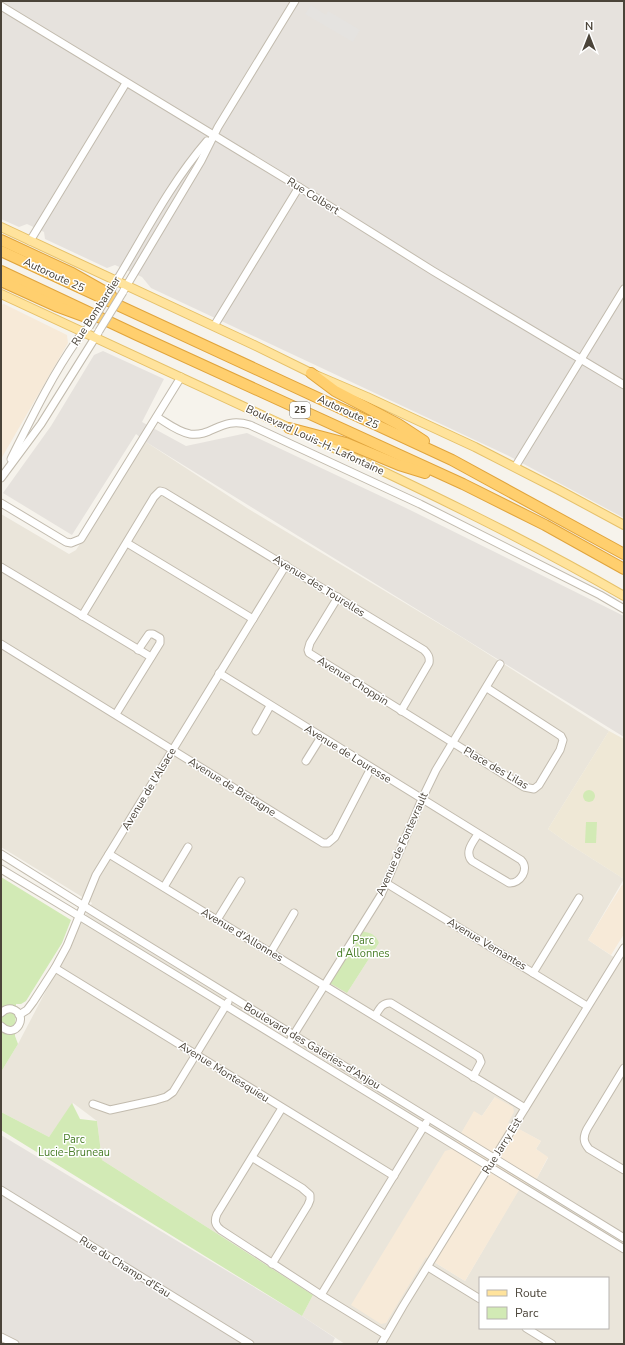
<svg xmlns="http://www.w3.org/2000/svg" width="625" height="1345" viewBox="0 0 625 1345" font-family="'Nunito Sans',sans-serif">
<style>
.residential{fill:#eae5da;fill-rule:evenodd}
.commercial{fill:#f7ead8}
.industrial{fill:#e6e2dd}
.education{fill:#efe8d6}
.green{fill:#d2eab5}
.parking{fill:#e5e3e0}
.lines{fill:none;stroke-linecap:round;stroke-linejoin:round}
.minor-casing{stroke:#c2bbae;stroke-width:9}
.major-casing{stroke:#e6c16a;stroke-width:10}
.highway-casing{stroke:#e0a43c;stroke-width:12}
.minor{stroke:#fff;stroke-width:7}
.major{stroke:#ffe39c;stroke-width:8}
.highway{stroke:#ffcf6e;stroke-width:10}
.minor-bridge-casing{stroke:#c2bbae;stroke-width:9;stroke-linecap:butt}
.minor-bridge{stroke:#fff;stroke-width:7}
.labels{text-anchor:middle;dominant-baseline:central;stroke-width:3;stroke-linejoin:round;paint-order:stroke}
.shield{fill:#fff;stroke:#817c74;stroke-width:1}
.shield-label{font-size:10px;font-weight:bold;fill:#4b4439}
.street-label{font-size:11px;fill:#4b4439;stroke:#fff}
.park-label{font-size:11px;fill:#4a7f2a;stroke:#fff}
</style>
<rect width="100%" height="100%" fill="#f6f3ec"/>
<path class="residential" d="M146 442 247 508 463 638 609 731 548 829 569 844 624 879 588 940 621 962 624 958V1344H345L302 1316 313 1295 102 1160 97 1121 73 1103 49 1137 1 1112V1072L18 1044 92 903 1 847V514L69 554 76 550ZM363 931 379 943 347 993ZM495 1097 507 1123 541 1141 536 1149 548 1158 537 1178 519 1189 465 1281 426 1257 452 1149 474 1112 482 1116ZM480 1278H608V1328H480Z"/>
<g class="commercial">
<polygon points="4,304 67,335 68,343 1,459 1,305"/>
<polygon points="622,885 624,886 624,934 611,955 588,940"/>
<polygon points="495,1097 513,1107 514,1112 508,1123 541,1141 536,1149 548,1157 537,1178 519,1190 465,1281 426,1257 386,1323 381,1324 351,1305 445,1151 452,1149 474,1111 482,1116"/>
</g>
<g class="industrial">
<polygon points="1,1 624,1 624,518 509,456 151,288 142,277 115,265 107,268 45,239 44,232 27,224 19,227 1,219"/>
<polygon points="103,351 164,379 142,422 186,446 247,433 406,508 624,616 624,737 146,442 136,434 72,535 3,493 51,426 94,355"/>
<polygon points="1,1135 302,1316 335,1338 332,1344 1,1344"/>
</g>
<polygon class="education" points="609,731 624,739 624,879 569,844 548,829"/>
<g class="green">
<circle cx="589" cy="796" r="6"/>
<polygon points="586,822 597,822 596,843 585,843"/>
<polygon points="1,877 71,920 62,943 26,1001 21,1004 16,1004 15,1036 18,1044 1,1072"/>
<path d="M358 930C367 933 375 932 379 943L347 993 328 982Z"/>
<polygon points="72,1103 80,1119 97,1121 102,1160 313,1295 302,1316 1,1130 1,1112 49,1137"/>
</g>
<polygon class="parking" points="311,5 326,15 328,11 360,30 353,42 305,14"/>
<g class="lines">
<defs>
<g id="minor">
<polyline points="1,6 299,187 433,271 624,385"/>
<polyline points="30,241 126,83"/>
<path d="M114 285C144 236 169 185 207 141"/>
<polyline points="124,290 201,161 218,127 295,1"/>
<polyline points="214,326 299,187"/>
<path d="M157 417C167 423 178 432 190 434 213 437 221 416 250 425L420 504 600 595 624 609"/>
<path d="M11 459C31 419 51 377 77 340 80 336 84 333 87 329"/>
<polyline points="515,467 624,289"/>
<polyline points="1,478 41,424 98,333"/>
<polyline points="1,503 66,542 71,543 81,539 181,377"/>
<polyline points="127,543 253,619"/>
<polyline points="1,567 151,657"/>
<polyline points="338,597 310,643 308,650 309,653 524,787 534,789 539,785 560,750 563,740 561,736 487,688"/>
<path d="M82 616 154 497 160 491 164 492 424 650C428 654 430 657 429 663L401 711"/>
<polyline points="1,644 323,843 328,843 335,837 371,768"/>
<path d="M219 673 521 860C530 869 520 884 509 883L472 861C464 852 473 842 478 834"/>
<polyline points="116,714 160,643 160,638 153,634 149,634 138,650"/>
<polyline points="256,731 270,706"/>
<polyline points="306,761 321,737"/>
<polyline points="1,854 92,911 624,1238"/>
<polyline points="109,854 525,1108"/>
<polyline points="1,869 79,916 624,1249"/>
<polyline points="386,883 587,1006"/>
<polyline points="164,887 188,847"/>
<polyline points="217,920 241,881"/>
<polyline points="271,952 294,913"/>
<polyline points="55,968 394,1176"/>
<polyline points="533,973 579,898"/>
<path d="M1 1013C4 1010 7 1008 12 1009 30 1014 16 1041 1 1026"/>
<polyline points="19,1015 27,1010 33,1002 55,968 67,946 96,875 286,565"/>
<path d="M375 1016C379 1010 382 1002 391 1003L476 1055 479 1057 481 1062 473 1077"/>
<polyline points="291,1039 381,895 422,799 436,770 500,664"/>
<path d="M624 1068 587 1129C583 1137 583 1142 589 1149L624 1170"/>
<polyline points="93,1104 110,1110 156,1100 166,1097 173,1092 228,1002"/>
<path d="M282 1108 217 1214C214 1221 215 1225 221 1230L321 1295 386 1335"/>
<polyline points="253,1158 302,1188 310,1195 310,1200 308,1205 272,1264"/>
<polyline points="1,1190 250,1344"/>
<polyline points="428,1267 480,1299"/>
<polyline points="321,1295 426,1123"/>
<polyline points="526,1328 552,1344"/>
<polyline points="1,1337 15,1344"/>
<polyline points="381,1344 403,1306 624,948"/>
</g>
<g id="major">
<polyline points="1,227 254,345 311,373 367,397 475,447 559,490 624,525"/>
<polyline points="1,294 294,430"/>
<path d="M308 436C415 486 522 537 624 596"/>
</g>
<g id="highway">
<polyline points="1,240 72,273 111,295"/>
<polyline points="1,251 452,460 624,554"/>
<polyline points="1,271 137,335 463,484 545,525 624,569"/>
<polyline points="1,281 56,306 86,317"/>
<polyline points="311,373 335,391 398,424 424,441"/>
<polyline points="289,428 346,443 399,465 425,473"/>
</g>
</defs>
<use href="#minor" class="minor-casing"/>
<use href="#major" class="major-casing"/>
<use href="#highway" class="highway-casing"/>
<use href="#minor" class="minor"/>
<use href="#major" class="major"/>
<use href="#highway" class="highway"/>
<defs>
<g id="minor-bridge">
<polyline points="89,327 113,287"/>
<polyline points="99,331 123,292"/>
</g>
</defs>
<use href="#minor-bridge" class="minor-bridge-casing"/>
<use href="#minor-bridge" class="minor-bridge"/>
</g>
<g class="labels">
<rect class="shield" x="290" y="402" width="20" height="16" rx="3"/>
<g class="shield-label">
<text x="300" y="410">25</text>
</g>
<g class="street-label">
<text transform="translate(313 196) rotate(32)">Rue Colbert</text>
<text transform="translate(54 275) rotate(25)">Autoroute 25</text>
<text transform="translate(96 311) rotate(-57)">Rue Bombardier</text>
<text transform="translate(348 412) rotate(25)">Autoroute 25</text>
<text transform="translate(315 440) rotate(25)">Boulevard Louis-H.-Lafontaine</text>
<text transform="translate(319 586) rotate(32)">Avenue des Tourelles</text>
<text transform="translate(353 681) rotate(32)">Avenue Choppin</text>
<text transform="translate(348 754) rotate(32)">Avenue de Louresse</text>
<text transform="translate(496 768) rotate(30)">Place des Lilas</text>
<text transform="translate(232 787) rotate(32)">Avenue de Bretagne</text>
<text transform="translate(149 789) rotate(-59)">Avenue de l'Alsace</text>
<text transform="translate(402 844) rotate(-66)">Avenue de Fontevrault</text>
<text transform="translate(242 935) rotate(31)">Avenue d'Allonnes</text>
<text transform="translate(487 944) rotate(31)">Avenue Vernantes</text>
<text transform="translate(312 1046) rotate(31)">Boulevard des Galeries-d'Anjou</text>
<text transform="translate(224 1072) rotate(32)">Avenue Montesquieu</text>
<text transform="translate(502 1146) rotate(-58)">Rue Jarry Est</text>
<text transform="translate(125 1267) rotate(32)">Rue du Champ-d'Eau</text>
</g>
<g class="park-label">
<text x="363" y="940">Parc<tspan x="363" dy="13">d'Allonnes</tspan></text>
<text x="74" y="1139">Parc<tspan x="74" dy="13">Lucie-Bruneau</tspan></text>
</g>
</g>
<rect width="625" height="1345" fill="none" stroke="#4b4439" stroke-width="4"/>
<rect x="479" y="1277" width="130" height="52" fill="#ffffff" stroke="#b7b4b0"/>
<rect x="487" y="1290" width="20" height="6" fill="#ffe39c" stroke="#b7b4b0"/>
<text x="515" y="1297" font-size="12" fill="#4b4439">Route</text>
<rect x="487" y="1307" width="20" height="12" fill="#d2eab5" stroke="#b7b4b0"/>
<text x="515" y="1317" font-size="12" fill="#4b4439">Parc</text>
<g transform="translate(589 36)" stroke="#ffffff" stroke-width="3" paint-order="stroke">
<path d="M0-3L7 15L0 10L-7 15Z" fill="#4b4439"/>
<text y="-6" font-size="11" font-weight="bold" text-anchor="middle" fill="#4b4439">N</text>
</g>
</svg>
